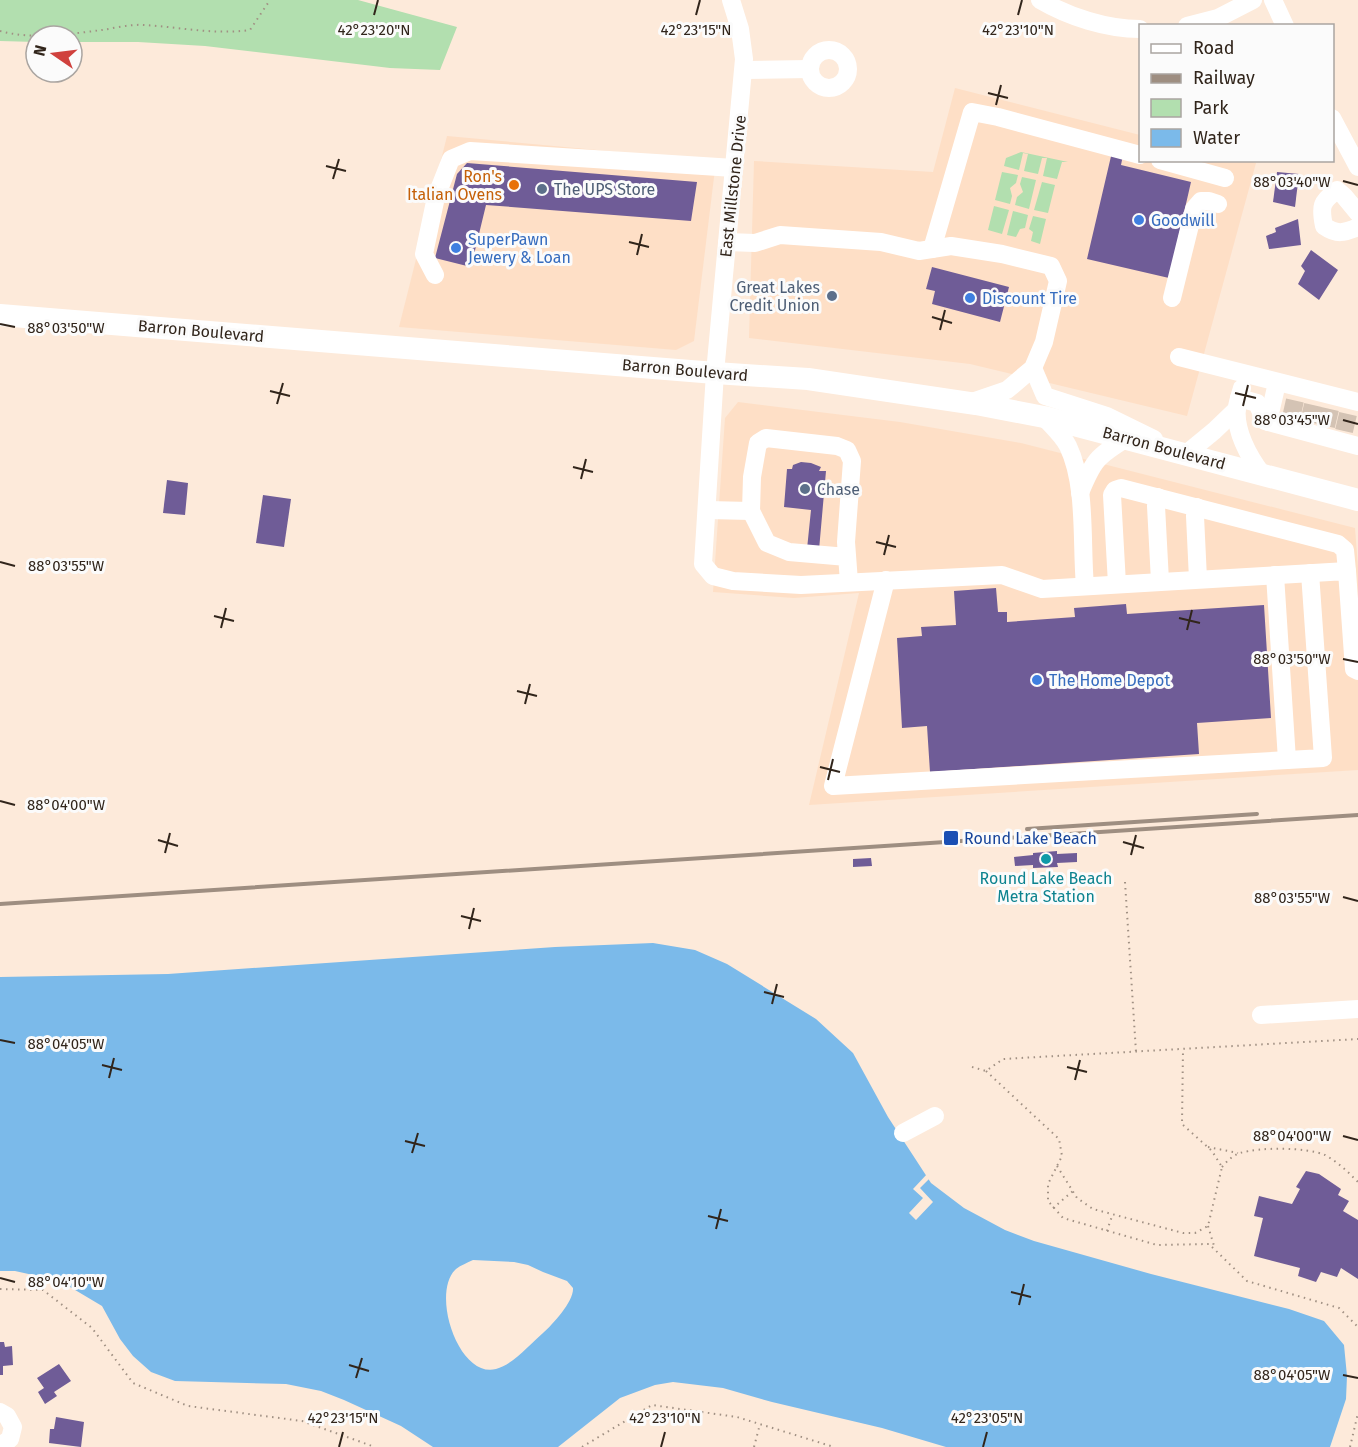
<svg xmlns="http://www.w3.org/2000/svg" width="1358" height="1447" viewBox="0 0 1358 1447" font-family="'Fira Sans',sans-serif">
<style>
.built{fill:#fedfc6}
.green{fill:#b2dfaf}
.water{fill:#7bbaea;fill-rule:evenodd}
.pier{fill:#fdeada}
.building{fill:#6f5c97}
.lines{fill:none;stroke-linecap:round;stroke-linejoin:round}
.minor-tunnel{stroke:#d4c3b4;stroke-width:18;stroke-dasharray:18 9;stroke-linecap:butt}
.path{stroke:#a09083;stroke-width:2;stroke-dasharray:1.5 4.5;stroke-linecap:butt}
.minor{stroke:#fff;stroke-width:18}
.major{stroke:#fff;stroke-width:22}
.rail{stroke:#9e8e81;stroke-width:4}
.ticks{fill:none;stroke:#31251b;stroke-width:2}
.food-dot{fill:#e8710a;stroke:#fbfbfb;stroke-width:2}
.service-dot{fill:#5c6f8a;stroke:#fbfbfb;stroke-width:2}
.shop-dot{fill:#3f7fe0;stroke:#fbfbfb;stroke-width:2}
.transit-dot{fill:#1a4fb4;stroke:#fbfbfb;stroke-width:2}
.culture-dot{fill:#0f9aa8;stroke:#fbfbfb;stroke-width:2}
.labels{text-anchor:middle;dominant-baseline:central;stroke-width:6;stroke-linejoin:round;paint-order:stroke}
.food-label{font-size:16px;fill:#c56008;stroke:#fbfbfb;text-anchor:end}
.street-label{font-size:16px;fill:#31251b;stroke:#fbfbfb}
.service-label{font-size:16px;fill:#4e5e75;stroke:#fbfbfb;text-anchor:start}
.shop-label{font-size:16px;fill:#366cbe;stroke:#fbfbfb;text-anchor:start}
.transit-label{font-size:16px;fill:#164399;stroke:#fbfbfb;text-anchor:start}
.culture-label{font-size:16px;fill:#0d838f;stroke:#fbfbfb}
.ticks-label{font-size:15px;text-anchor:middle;fill:#31251b;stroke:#fbfbfb;stroke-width:6;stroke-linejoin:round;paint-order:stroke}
</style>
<rect width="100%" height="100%" fill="#fdeada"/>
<g class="built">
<polygon points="955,88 1140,135 1140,160 1245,160 1256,163 1187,416 970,364 749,338 754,161 933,172"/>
<polygon points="447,136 716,161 694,341 676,350 399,327"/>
<polygon points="738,402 900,422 1021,443 1355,528 1358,567 1358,770 809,805 859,593 794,598 713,592 725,418"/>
</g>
<g class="green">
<polygon points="0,0 358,0 457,27 440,70 390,68 205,46 138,42 72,42 72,36 36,36 36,42 0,41"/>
<polygon points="1021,152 1068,162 1062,162 1057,179 1043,176 1047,158 1042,158 1038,174 1024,171 1028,154 1023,153 1019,170 1004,166 1006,158"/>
<polygon points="1002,172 1018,175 1016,183 1010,188 1012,196 1010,204 995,200"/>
<polygon points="1022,177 1036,180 1029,209 1015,205 1017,197 1023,192 1020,184"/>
<polygon points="1042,182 1055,185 1048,213 1034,210"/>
<polygon points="994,206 1009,210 1002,234 988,230"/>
<polygon points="1013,211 1028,215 1025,228 1020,229 1016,237 1007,235"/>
<polygon points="1033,216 1046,219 1040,244 1031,241 1033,232 1029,229"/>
</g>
<path class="water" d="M653 943 695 950 727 964 816 1019 853 1053 888 1117 931 1183 964 1208 1005 1230 1034 1241 1151 1274 1289 1309 1324 1321 1344 1345 1347 1376 1346 1399 1330 1447H946L882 1428 772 1402 723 1388 673 1382 655 1385 620 1398 558 1447H433L401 1426 344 1400 321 1391 286 1384 175 1381 151 1372 133 1356 120 1339 102 1306 60 1281 15 1271H0V977L168 974 555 947ZM473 1260 514 1262 528 1265 543 1272 567 1281 573 1288C574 1301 553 1324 543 1333 530 1344 514 1364 496 1369 459 1379 430 1293 456 1269 461 1265 467 1263 473 1260Z"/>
<polygon class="pier" points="928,1173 931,1177 920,1188 933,1202 916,1220 909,1213 923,1198 913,1189"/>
<g class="building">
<polygon points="1112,152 1123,155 1121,165 1191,182 1169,278 1087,259"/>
<polygon points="467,163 697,182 691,221 486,205 471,267 435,258 457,174"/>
<polygon points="1277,172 1299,174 1295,207 1273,202"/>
<polygon points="1298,219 1301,245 1269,249 1266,236 1276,232 1275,228"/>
<polygon points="1311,250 1338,270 1319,300 1298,284 1305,271 1301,266"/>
<polygon points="932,267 1009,287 1000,322 932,304 935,291 926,289"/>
<polygon points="801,462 811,463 821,467 819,471 826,471 819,550 807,549 811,510 784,507 787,469 792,469 793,465"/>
<polygon points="167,480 188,483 185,515 163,513"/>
<polygon points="263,495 291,499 284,547 256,543"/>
<polygon points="996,588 998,612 1007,612 1007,622 1075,617 1074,608 1126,604 1127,614 1264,605 1271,718 1197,723 1199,754 930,772 927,726 902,728 897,638 922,636 921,627 956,625 954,591"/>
<polygon points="1057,851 1057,854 1077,853 1077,862 1057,863 1058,867 1033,868 1033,865 1015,866 1014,857 1033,855 1033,853"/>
<polygon points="871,858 872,866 853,867 853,859"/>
<polygon points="1306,1171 1319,1174 1341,1189 1338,1195 1349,1201 1343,1211 1358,1220 1358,1279 1341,1268 1337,1277 1321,1272 1316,1282 1298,1276 1300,1268 1254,1256 1263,1218 1254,1216 1259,1196 1292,1204 1300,1189 1296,1187"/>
<polygon points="0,1342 4,1342 5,1347 12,1346 13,1365 3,1366 3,1375 0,1375"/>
<polygon points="59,1364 71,1381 54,1392 57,1396 45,1404 38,1392 44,1388 37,1378"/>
<polygon points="56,1417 84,1422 81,1447 49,1443 50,1429 54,1429"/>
</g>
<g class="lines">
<g class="minor-tunnel">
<polyline points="1291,418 1295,400"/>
<polyline points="1309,422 1313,405"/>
<polyline points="1326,426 1330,409"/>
<polyline points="1344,431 1348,414"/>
</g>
<g class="path">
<path d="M0 31C32 40 70 34 102 30 115 28 130 24 144 25 179 27 214 35 250 30L270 0"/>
<polyline points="1125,882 1136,1052"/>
<polyline points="972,1067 986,1071 1003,1059 1358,1039"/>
<polyline points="986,1071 1059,1139 1062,1156 1048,1184 1048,1201 1063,1218 1157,1245 1209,1244 1247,1281 1339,1308 1358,1327"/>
<polyline points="1208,1147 1238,1153"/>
<polyline points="1057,1166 1077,1198 1093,1209 1183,1233 1195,1233 1208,1226 1222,1167 1212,1151 1182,1124 1183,1050"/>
<path d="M1222 1167C1227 1161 1232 1156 1240 1153 1260 1147 1306 1147 1325 1155 1338 1162 1348 1172 1358 1182"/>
<polyline points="1053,1208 1073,1191"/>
<polyline points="1208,1226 1215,1249"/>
<polyline points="1107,1231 1112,1216"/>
<polyline points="0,1289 43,1290 92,1328 133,1383 188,1406 302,1421 375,1447"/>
<polyline points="582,1447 652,1405 737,1417 834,1447"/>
<polyline points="754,1447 760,1424"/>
<polyline points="1350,1447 1358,1413"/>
</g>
<g class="minor">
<polyline points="731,0 740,29 744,59 715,373 703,564 713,576 733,581 801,585 1002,575 1042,589 1347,571 1354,669 1358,671"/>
<path d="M1040 0C1069 17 1107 29 1140 29"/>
<polyline points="1273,0 1285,26"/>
<polyline points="1187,26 1218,18 1253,0"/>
<circle cx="829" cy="69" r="19"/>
<polyline points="744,70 810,69"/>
<polyline points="1332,118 1358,167"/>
<polyline points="1160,160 1225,178"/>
<path d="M1358 213 1344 196 1337 190C1321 202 1320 206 1324 226 1337 235 1344 233 1358 227"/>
<polyline points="727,242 755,243 780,235 881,242 919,251 951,246 1002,254 1051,266 1058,281 1044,342 1033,368 1007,390 969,403"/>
<polyline points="932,249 972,112 998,117 1140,155"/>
<polyline points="435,275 424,254 436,197 451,159 470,151 734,168"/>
<polyline points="1172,298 1194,209 1201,201 1209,201 1218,204"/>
<polyline points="1179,357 1358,402"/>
<polyline points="1033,368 1045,396 1107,416 1154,439"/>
<path d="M1242 388C1240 395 1238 401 1237 407 1234 430 1249 457 1262 474"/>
<polyline points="1239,398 1257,403 1265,421 1358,446"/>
<path d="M1044 417C1052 426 1063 436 1068 446 1087 486 1081 543 1085 586"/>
<polyline points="1268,422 1277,383"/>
<polyline points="1186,454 1214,431 1237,409"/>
<path d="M1080 493C1093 461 1097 456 1127 438"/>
<polyline points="1158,497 1156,506 1160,581"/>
<polyline points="1197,507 1195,516 1198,579"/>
<polyline points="707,510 751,511"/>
<polyline points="847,557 789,552 767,543 751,511 752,477 758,443 766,438 837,446 847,450 852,461 846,542 849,582"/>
<polyline points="1275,575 1287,760"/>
<polyline points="886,580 833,786 1323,758 1310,573"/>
<polyline points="1117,584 1112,495 1115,490 1121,488 1338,544 1345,550 1347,571"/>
<polyline points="1261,1015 1358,1009"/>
<polyline points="903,1133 935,1116"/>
<polyline points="0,1412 7,1416 13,1427 10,1439 0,1446"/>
</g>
<polyline class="major" points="0,315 715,373 808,379 976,404 1044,417 1358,500"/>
<g class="rail">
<polyline points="1027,829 1257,814"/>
<polyline points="0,904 1358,815"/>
</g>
</g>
<path class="ticks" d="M374 15 378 0M696 15 700 0M1018 15 1022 0M988 93 1008 98M996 105 1001 85M326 166 346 171M333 179 339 159M1343 181 1358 185M629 242 649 247M637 255 642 234M932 317 952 323M0 324 15 327M940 330 945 310M270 391 290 396M1235 393 1256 398M277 404 283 383M1243 406 1248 385M1343 420 1358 424M573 467 593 472M581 479 586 459M876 542 896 547M884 555 889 535M0 562 15 566M214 616 234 621M1179 618 1200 623M221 628 226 608M1187 630 1192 610M1343 659 1358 662M517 691 537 696M525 704 530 684M820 767 840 772M828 780 833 759M0 801 15 805M158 840 178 846M1123 842 1144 848M165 853 170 833M1131 855 1136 835M1343 897 1358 901M461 916 481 921M469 929 474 908M764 992 784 997M772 1004 777 984M0 1040 15 1043M102 1065 122 1070M1067 1067 1087 1072M109 1078 114 1058M1075 1080 1080 1060M1343 1136 1358 1140M405 1141 425 1146M412 1153 418 1133M708 1216 728 1221M716 1229 721 1209M0 1278 15 1282M1011 1292 1031 1297M1019 1305 1024 1284M349 1365 369 1371M1343 1375 1358 1378M356 1378 362 1358M339 1447 343 1432M661 1447 665 1432M983 1447 987 1432"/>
<circle class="food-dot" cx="514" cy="185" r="6"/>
<g class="service-dot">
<circle cx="542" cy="189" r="6"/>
<circle cx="832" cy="296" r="6"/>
<circle cx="805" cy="489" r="6"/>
</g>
<g class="shop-dot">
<circle cx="1139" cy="220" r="6"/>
<circle cx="456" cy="248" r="6"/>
<circle cx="970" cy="298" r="6"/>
<circle cx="1037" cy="680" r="6"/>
</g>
<rect class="transit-dot" x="943" y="830" width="16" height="16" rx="3"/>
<circle class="culture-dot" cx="1046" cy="859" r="6"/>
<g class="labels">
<g class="food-label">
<text x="502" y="176">Ron's<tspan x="502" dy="18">Italian Ovens</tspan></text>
</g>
<g class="street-label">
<text transform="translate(733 186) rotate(-84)">East Millstone Drive</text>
<text transform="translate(201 331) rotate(5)">Barron Boulevard</text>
<text transform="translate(685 370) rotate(5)">Barron Boulevard</text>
<text transform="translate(1164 448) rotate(15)">Barron Boulevard</text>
</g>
<g class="service-label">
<text x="554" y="189">The UPS Store</text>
<text x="820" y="287" text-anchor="end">Great Lakes<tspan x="820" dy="18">Credit Union</tspan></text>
<text x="817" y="489">Chase</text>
</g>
<g class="shop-label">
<text x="1151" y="220">Goodwill</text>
<text x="468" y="239">SuperPawn<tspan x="468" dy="18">Jewery &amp; Loan</tspan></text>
<text x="982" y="298">Discount Tire</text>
<text x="1049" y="680">The Home Depot</text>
</g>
<g class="transit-label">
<text x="964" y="838">Round Lake Beach</text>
</g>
<g class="culture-label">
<text x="1046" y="878">Round Lake Beach<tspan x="1046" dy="18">Metra Station</tspan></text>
</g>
</g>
<g class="ticks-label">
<text x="374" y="35">42°23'20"N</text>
<text x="696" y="35">42°23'15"N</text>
<text x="1018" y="35">42°23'10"N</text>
<text x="1292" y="187">88°03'40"W</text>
<text x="66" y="333">88°03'50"W</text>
<text x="1292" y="425">88°03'45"W</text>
<text x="66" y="571">88°03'55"W</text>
<text x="1292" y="664">88°03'50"W</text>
<text x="66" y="810">88°04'00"W</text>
<text x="1292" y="903">88°03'55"W</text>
<text x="66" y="1049">88°04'05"W</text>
<text x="1292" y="1141">88°04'00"W</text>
<text x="66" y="1287">88°04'10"W</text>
<text x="1292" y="1380">88°04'05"W</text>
<text x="343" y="1423">42°23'15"N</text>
<text x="665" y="1423">42°23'10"N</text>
<text x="987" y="1423">42°23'05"N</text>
</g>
<rect x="1139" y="24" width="195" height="138" fill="#fbfbfb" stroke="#aaa5a1" stroke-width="1.5"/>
<rect x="1151" y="44" width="30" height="9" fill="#ffffff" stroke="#aaa5a1" stroke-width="1.5"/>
<text x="1193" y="54" font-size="18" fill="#31251b">Road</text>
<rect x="1151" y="74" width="30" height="9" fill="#9e8e81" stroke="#aaa5a1" stroke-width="1.5"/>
<text x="1193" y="84" font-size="18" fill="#31251b">Railway</text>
<rect x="1151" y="99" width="30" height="18" fill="#b2dfaf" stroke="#aaa5a1" stroke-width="1.5"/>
<text x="1193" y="114" font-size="18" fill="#31251b">Park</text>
<rect x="1151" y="129" width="30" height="18" fill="#7bbaea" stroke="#aaa5a1" stroke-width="1.5"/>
<text x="1193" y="144" font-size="18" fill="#31251b">Water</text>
<g transform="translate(54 54) rotate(284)"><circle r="28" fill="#fbfbfb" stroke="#aaa5a1" stroke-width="1.5"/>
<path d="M0-4.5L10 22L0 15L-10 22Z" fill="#d0413d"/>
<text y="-9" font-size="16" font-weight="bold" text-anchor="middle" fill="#31251b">N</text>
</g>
</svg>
